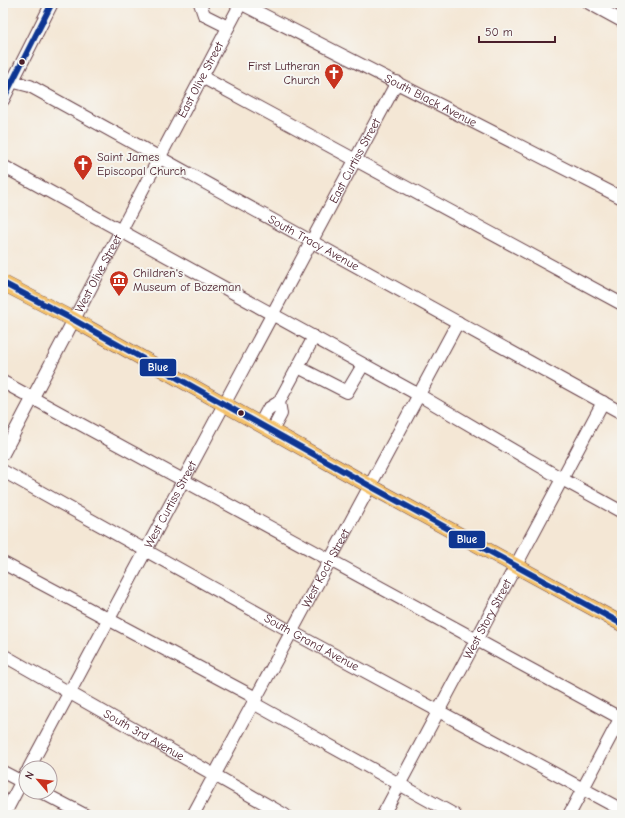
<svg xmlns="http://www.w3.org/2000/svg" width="625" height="818" viewBox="0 0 625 818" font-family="'Comic Neue',sans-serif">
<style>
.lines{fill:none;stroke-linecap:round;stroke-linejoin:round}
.minor-casing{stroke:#643d44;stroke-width:14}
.major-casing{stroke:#643d44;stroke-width:16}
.minor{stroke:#fff;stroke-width:12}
.major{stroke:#f4c16a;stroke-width:15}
.bus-1-casing{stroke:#f6f6f2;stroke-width:9}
.bus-1{stroke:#0e3692;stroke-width:6}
.bus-dot{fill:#4a1f2b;stroke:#f6f6f2;stroke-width:1.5}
.labels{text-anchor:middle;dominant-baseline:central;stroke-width:4;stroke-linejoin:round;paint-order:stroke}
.poi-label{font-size:12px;fill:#4a1f2b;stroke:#f6f6f2;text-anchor:start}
.street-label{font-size:12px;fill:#4a1f2b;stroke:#f6f6f2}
.line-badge{stroke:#f6f6f2;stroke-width:1.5}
.badge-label{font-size:11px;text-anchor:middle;font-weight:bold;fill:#fff}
</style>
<rect width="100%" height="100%" fill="#f6f6f2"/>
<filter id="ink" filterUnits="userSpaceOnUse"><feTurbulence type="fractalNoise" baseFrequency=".025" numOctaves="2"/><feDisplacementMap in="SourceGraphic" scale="8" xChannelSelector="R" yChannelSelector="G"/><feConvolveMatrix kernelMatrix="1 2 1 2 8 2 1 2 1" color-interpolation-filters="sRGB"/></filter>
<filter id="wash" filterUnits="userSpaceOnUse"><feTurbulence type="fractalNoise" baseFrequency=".012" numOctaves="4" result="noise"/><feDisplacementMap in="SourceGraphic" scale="16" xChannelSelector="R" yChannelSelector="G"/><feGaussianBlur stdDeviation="0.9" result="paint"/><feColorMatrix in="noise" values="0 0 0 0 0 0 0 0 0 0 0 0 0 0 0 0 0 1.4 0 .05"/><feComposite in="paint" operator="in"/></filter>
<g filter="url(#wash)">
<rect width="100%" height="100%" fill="#f4e7d5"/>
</g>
<g filter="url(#ink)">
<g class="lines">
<defs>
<g id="minor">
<polyline points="200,3 204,15 228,27"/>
<path id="s1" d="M240 3 622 198"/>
<polyline points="589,3 622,21"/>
<polyline points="202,77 622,304"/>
<path id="s2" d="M3 79 30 86 622 413"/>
<polyline points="3,100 52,3"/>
<polyline points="3,166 419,395 562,479 622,512"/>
<polyline points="298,367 347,392 363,365"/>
<polyline points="3,382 622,719"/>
<polyline points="260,424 268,409 279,402 314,337"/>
<polyline points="272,431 281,414 279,402"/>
<path id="s3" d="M3 454 241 3"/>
<path id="s4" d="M3 471 292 632 622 810"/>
<polyline points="3,563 256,698"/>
<path id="s5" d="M3 655 285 815"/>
<polyline points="253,703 455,815"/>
<path id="s6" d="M29 768 397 82"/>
<polyline points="3,772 26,784"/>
<polyline points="41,792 85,815"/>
<polyline points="4,815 26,773"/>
<path id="s7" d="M193 815 458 322"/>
<path id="s8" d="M383 815 603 402"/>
<polyline points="569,815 622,715"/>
</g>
<polyline id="major" points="3,283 74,320 370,486 622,624"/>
</defs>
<use href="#minor" class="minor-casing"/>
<use href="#major" class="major-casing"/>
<use href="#minor" class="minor"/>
<use href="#major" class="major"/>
<defs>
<g id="bus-1">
<polyline points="3,100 52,3"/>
<polyline points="3,283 74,320 370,486 622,624"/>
</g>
</defs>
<use href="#bus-1" class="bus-1-casing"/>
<use href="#bus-1" class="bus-1"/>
</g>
</g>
<defs>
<symbol id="church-pin" viewBox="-11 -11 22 30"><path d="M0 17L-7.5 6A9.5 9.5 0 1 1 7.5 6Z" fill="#c8321e" stroke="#f6f6f2"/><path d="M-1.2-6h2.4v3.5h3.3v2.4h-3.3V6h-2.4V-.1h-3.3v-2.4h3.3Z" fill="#fff"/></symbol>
<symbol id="museum-pin" viewBox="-11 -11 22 30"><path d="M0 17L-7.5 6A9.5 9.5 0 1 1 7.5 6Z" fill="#c8321e" stroke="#f6f6f2"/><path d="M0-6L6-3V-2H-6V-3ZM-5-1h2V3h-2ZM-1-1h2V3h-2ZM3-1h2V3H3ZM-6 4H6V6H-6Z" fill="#fff"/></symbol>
</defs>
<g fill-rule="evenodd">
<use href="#church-pin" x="323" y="62" width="22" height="30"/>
<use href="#church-pin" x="72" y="153" width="22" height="30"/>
<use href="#museum-pin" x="108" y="269" width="22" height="30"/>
</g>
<g class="bus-dot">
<circle cx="22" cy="62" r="3.5"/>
<circle cx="241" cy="413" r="3.5"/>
</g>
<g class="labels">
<g class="poi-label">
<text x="320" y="66" text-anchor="end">First Lutheran<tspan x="320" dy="14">Church</tspan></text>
<text x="97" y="157">Saint James<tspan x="97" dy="14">Episcopal Church</tspan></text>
<text x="133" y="273">Children's<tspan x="133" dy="14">Museum of Bozeman</tspan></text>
</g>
<g class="street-label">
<text stroke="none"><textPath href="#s3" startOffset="423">East Olive Street</textPath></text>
<text stroke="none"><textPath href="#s1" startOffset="214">South Black Avenue</textPath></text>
<text stroke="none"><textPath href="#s6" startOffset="689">East Curtiss Street</textPath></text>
<text stroke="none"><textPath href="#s2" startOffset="352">South Tracy Avenue</textPath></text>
<text stroke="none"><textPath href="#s3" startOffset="204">West Olive Street</textPath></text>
<text stroke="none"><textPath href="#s6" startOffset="299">West Curtiss Street</textPath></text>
<text stroke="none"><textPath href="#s7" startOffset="280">West Koch Street</textPath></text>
<text stroke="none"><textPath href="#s8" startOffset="222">West Story Street</textPath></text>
<text stroke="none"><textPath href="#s4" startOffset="353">South Grand Avenue</textPath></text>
<text stroke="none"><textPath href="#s5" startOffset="162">South 3rd Avenue</textPath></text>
</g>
</g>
<g class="line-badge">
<rect x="139" y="358" width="38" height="19" rx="4" fill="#0e3692"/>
<rect x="448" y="530" width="38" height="19" rx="4" fill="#0e3692"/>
</g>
<g class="badge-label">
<text x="158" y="371">Blue</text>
<text x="467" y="543">Blue</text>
</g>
<rect width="625" height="818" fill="none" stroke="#f6f6f2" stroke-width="16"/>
<g transform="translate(38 780) rotate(298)"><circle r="19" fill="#f6f6f2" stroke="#b1a0a2"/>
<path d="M0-3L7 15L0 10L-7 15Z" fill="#c8321e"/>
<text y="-6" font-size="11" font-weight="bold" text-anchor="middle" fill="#4a1f2b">N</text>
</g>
<path d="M479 36v6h76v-6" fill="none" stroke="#4a1f2b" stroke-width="2"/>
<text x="485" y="36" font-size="12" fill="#4a1f2b" stroke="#f6f6f2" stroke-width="3" paint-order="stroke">50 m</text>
</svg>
